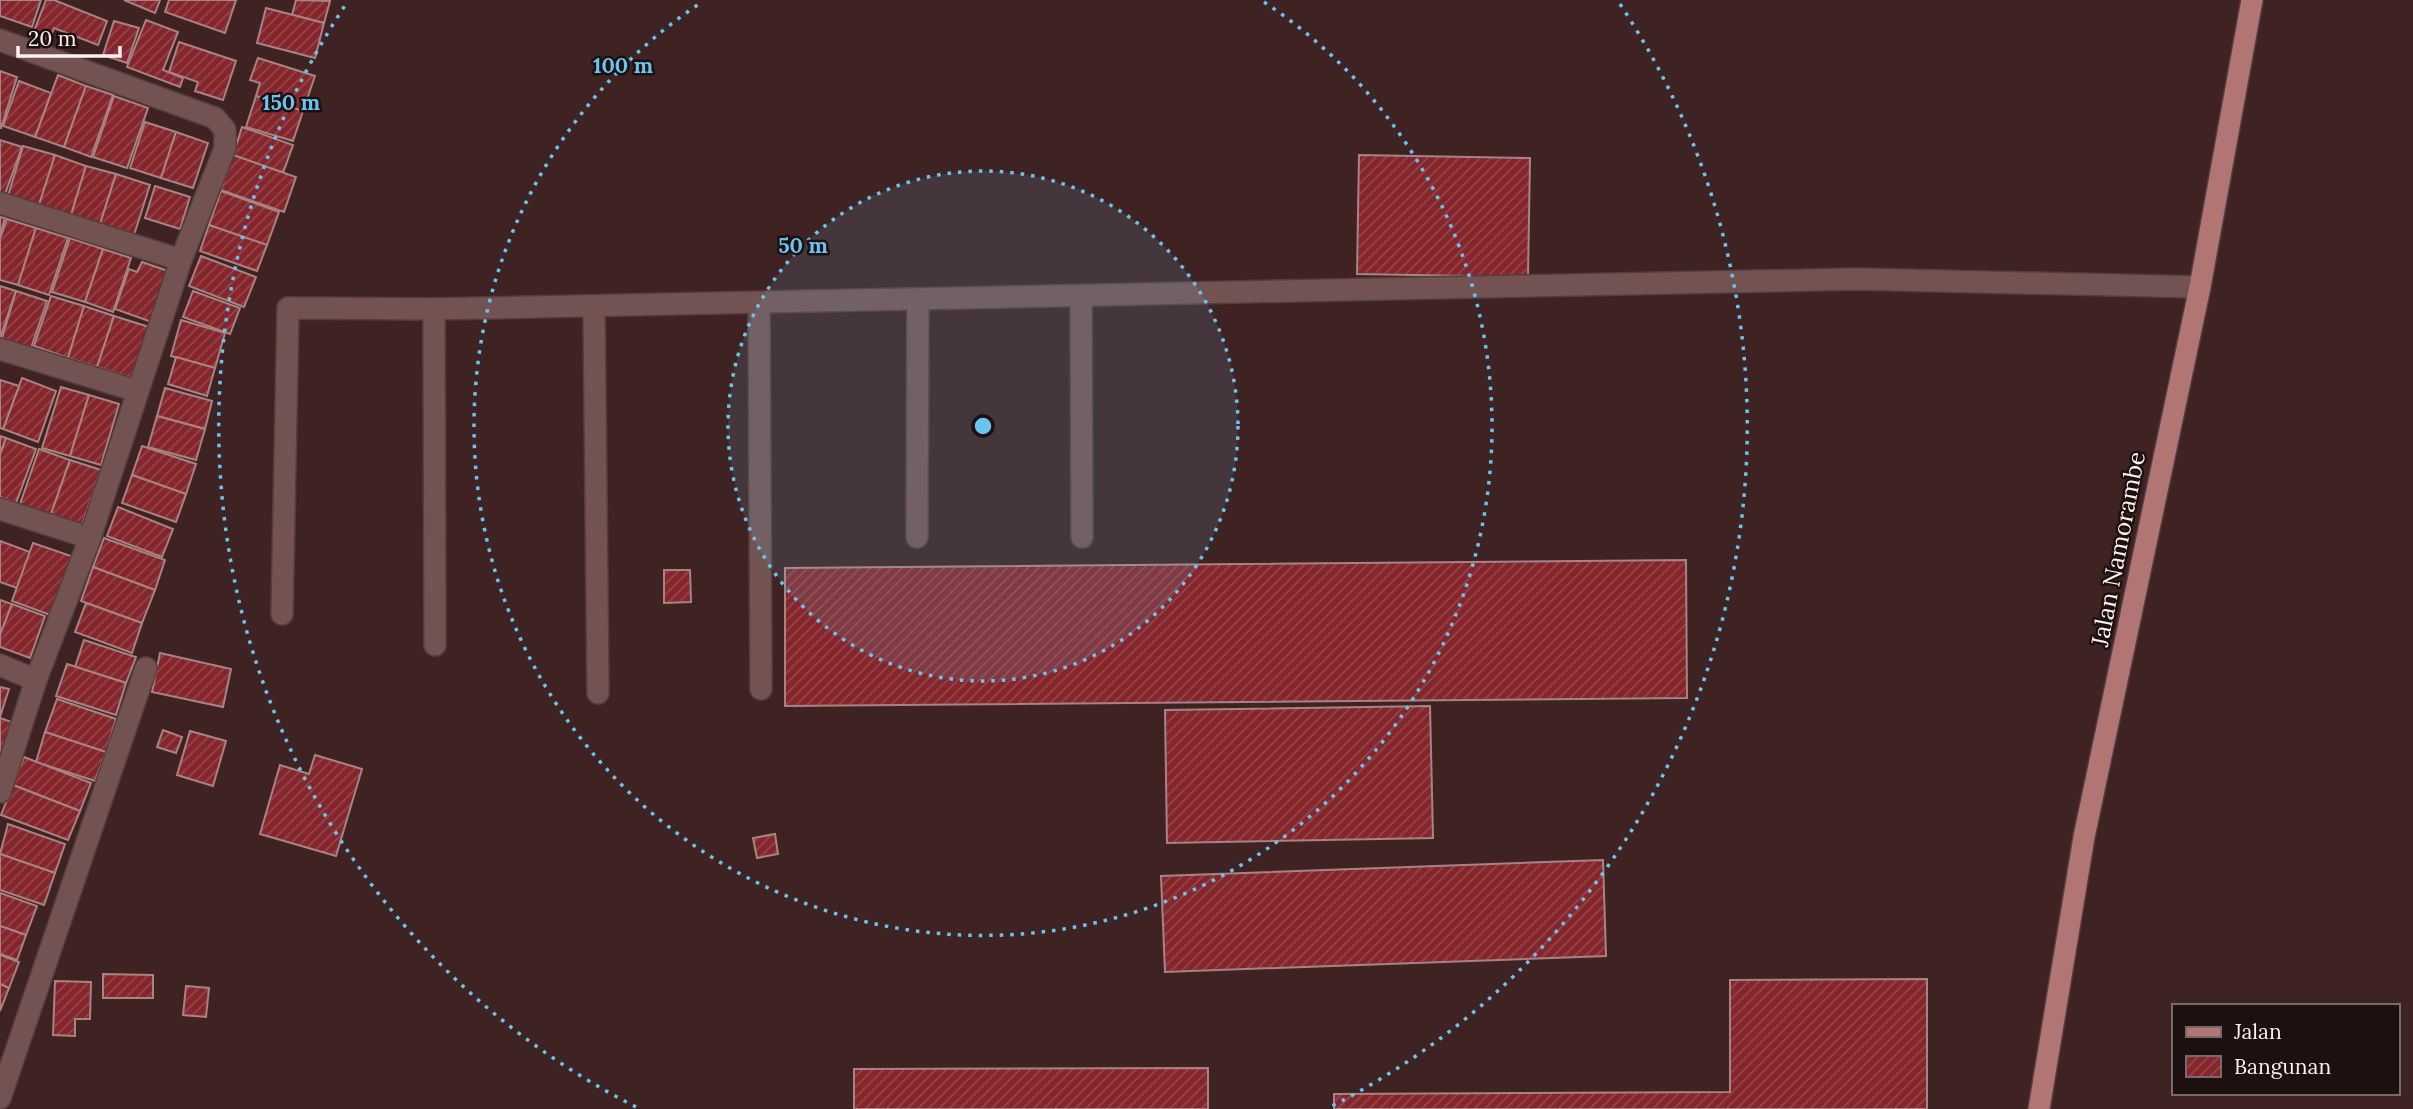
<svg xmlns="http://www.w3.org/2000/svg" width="2413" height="1109" viewBox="0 0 2413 1109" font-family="Lora,serif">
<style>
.building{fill:url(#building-hatch);stroke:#a78483;stroke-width:2}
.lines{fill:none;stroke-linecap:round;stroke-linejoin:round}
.minor-casing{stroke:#543e3d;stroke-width:24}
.major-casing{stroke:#543e3d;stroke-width:24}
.minor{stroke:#735351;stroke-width:21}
.major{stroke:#b17674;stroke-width:21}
.ring{fill:none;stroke:#68c4f0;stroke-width:3.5;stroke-dasharray:3.5 7}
.labels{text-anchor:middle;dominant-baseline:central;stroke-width:5;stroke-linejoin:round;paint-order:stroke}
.street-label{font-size:24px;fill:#fdf1f0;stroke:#1d1010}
.centre{fill:#68c4f0;stroke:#1d1010;stroke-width:3.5}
.ring-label{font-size:21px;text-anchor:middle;font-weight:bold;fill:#68c4f0;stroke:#1d1010;stroke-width:5;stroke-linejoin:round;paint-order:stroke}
</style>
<defs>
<pattern id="building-hatch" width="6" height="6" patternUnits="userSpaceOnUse" patternTransform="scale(1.75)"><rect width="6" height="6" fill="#84262b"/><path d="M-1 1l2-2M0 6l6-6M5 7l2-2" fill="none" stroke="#96464a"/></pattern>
</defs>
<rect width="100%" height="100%" fill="#3f2322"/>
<g class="building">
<polygon points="0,0 41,0 32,27 0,16"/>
<polygon points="46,0 54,0 107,21 98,45 54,28 47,45 31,39"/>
<polygon points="124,0 160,0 155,13"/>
<polygon points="169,0 236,0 225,33 165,12"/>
<polygon points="296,0 330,1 324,23 292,15"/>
<polygon points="266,8 324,23 315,58 257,43"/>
<polygon points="146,20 178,32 163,70 183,78 180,87 127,67"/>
<polygon points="114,21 139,28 127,63 103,55"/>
<polygon points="179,42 236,61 223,100 195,91 198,82 169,72"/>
<polygon points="258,58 315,76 303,111 256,96 260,83 250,80"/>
<polygon points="0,71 17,77 1,128 0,128"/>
<polygon points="58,75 86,86 64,147 35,137"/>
<polygon points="19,81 51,93 35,137 3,126"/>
<polygon points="86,86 113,95 91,157 64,147"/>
<polygon points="114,96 148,108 127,168 93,157"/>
<polygon points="256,96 303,111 293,141 246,127"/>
<polygon points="145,122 176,132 161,178 130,168"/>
<polygon points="242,127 293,145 283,173 233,155"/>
<polygon points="176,132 208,143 193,188 161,178"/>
<polygon points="0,140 22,147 5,194 0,193"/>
<polygon points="23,146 55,155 39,205 8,196"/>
<polygon points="55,155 86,166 71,215 39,205"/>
<polygon points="233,155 296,177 284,212 221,190"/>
<polygon points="1359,155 1530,158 1528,277 1357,274"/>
<polygon points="86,166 116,174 100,224 71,215"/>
<polygon points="116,174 150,185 134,235 100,224"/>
<polygon points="155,186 190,197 180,229 145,218"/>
<polygon points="221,191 279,212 267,245 209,225"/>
<polygon points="0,217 5,218 0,235"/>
<polygon points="7,219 36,228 18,285 0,280 0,239"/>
<polygon points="209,225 267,245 257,271 200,251"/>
<polygon points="36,228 68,238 49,295 18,285"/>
<polygon points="70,238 103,249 85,302 52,292"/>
<polygon points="103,249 131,258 113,312 85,302"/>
<polygon points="201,256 256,277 244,307 189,286"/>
<polygon points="142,262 171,272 157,324 115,309 129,269 137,272"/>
<polygon points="0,286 16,291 0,338"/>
<polygon points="16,291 47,301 29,354 0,345"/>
<polygon points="193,291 240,308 230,334 183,317"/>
<polygon points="51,296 84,306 68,358 34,346"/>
<polygon points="84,306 114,316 97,367 68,358"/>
<polygon points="114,316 149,327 132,378 97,367"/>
<polygon points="181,320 225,333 215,368 171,356"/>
<polygon points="176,357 215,368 207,396 168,384"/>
<polygon points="22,378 56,391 38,442 3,429"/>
<polygon points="0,380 19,386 3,429 0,428"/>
<polygon points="61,387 89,395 70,456 42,448"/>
<polygon points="165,388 212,401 205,429 157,416"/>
<polygon points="89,395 119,404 101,465 70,456"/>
<polygon points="157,416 205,429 196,460 148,447"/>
<polygon points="0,436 6,438 0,455"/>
<polygon points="6,438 36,449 16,503 0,497 0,455"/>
<polygon points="142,446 196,464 186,494 132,475"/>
<polygon points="39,449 70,460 50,517 19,507"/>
<polygon points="70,460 101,470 81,528 50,517"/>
<polygon points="132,475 186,494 176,522 122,503"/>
<polygon points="118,507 173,529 162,557 107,536"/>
<polygon points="104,538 165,560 155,590 93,567"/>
<polygon points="0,541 30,552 17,588 0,582"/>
<polygon points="33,543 74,557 53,616 12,601"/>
<polygon points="1686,560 1687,698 785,706 785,568"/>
<polygon points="93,567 155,590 142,623 81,601"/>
<polygon points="664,570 690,570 691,602 664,603"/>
<polygon points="0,600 12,604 0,635"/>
<polygon points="86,603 142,623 132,653 75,632"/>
<polygon points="12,604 45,616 30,658 0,647 0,635"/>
<polygon points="84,640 136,657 126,683 75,667"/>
<polygon points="160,653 231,669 223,707 152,692"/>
<polygon points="67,664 126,683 116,715 56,696"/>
<polygon points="0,687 9,689 0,717"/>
<polygon points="57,699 116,719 106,752 45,732"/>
<polygon points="1430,706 1433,838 1167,843 1165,710"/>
<polygon points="0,718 17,724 7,756 0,754"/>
<polygon points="163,730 182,737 176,753 157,747"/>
<polygon points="190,731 226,741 213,786 177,775"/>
<polygon points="45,732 106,752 95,781 36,762"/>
<polygon points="315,755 362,769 336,856 260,834 280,765 309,774"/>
<polygon points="24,757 91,783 80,811 13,785"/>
<polygon points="13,785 80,811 68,840 1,815"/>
<polygon points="8,824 65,844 55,873 0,854"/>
<polygon points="775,834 778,854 757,858 753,838"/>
<polygon points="0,854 55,873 44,905 0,890"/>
<polygon points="1603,860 1606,956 1165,972 1161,876"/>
<polygon points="0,893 37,906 26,935 0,926"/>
<polygon points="0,926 26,935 17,960 0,954"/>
<polygon points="0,955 19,962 9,988 0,984"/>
<polygon points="103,974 153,975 153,998 103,998"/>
<polygon points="1927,979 1927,1109 1334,1109 1334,1094 1730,1092 1730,980"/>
<polygon points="55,981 91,982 90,1019 75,1019 75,1036 53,1035"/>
<polygon points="0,984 9,988 0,1011"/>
<polygon points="186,986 209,988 206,1017 183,1015"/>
<polygon points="1208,1068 1208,1109 854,1109 854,1069"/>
</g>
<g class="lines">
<defs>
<g id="minor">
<polyline points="0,40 215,118 225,130 225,148 181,260 90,538 36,680 0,792"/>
<polyline points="0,203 181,260"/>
<polyline points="1081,296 1082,537"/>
<polyline points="759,303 761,689"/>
<polyline points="594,306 598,693"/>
<polyline points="0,349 137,391"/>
<polyline points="0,509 90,538"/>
<polyline points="917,537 918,299"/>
<polyline points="282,614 288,308 434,309"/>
<polyline points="435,645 434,309 1857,279 2200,287"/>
<polyline points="0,665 36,680"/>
<polyline points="0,1098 146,668"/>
</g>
<polyline id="major" points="2039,1109 2084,837 2200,287 2252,0"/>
</defs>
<use href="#minor" class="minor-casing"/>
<use href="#major" class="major-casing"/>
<use href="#minor" class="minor"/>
<use href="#major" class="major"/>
</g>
<circle cx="983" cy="426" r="255" fill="#68c4f0" fill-opacity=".12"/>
<g class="ring">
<circle cx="983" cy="426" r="255"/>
<path d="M1264 2A509 509 0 1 1 702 2"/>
<path d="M636 1107A764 764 0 0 1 346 4M1620 4A764 764 0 0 1 1330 1107"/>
</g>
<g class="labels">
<g class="street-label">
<text transform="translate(2118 549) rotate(-79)">Jalan Namorambe</text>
</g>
</g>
<circle cx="983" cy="426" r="10" class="centre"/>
<g class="ring-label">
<text x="623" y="73">100 m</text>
<text x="291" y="110">150 m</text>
<text x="803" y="253">50 m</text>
</g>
<rect x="2172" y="1004" width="228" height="91" fill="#1d1010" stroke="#776a6a" stroke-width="2"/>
<rect x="2186" y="1027" width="35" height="10" fill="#b17674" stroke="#776a6a" stroke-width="2"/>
<text x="2234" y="1039" font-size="21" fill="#fdf1f0">Jalan</text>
<rect x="2186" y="1056" width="35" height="21" fill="url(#building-hatch)" stroke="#776a6a" stroke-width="2"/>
<text x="2234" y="1074" font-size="21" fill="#fdf1f0">Bangunan</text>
<path d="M18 46v10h102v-10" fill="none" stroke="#fdf1f0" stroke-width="3.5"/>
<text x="28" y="46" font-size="21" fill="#fdf1f0" stroke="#1d1010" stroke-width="5" paint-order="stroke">20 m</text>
</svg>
